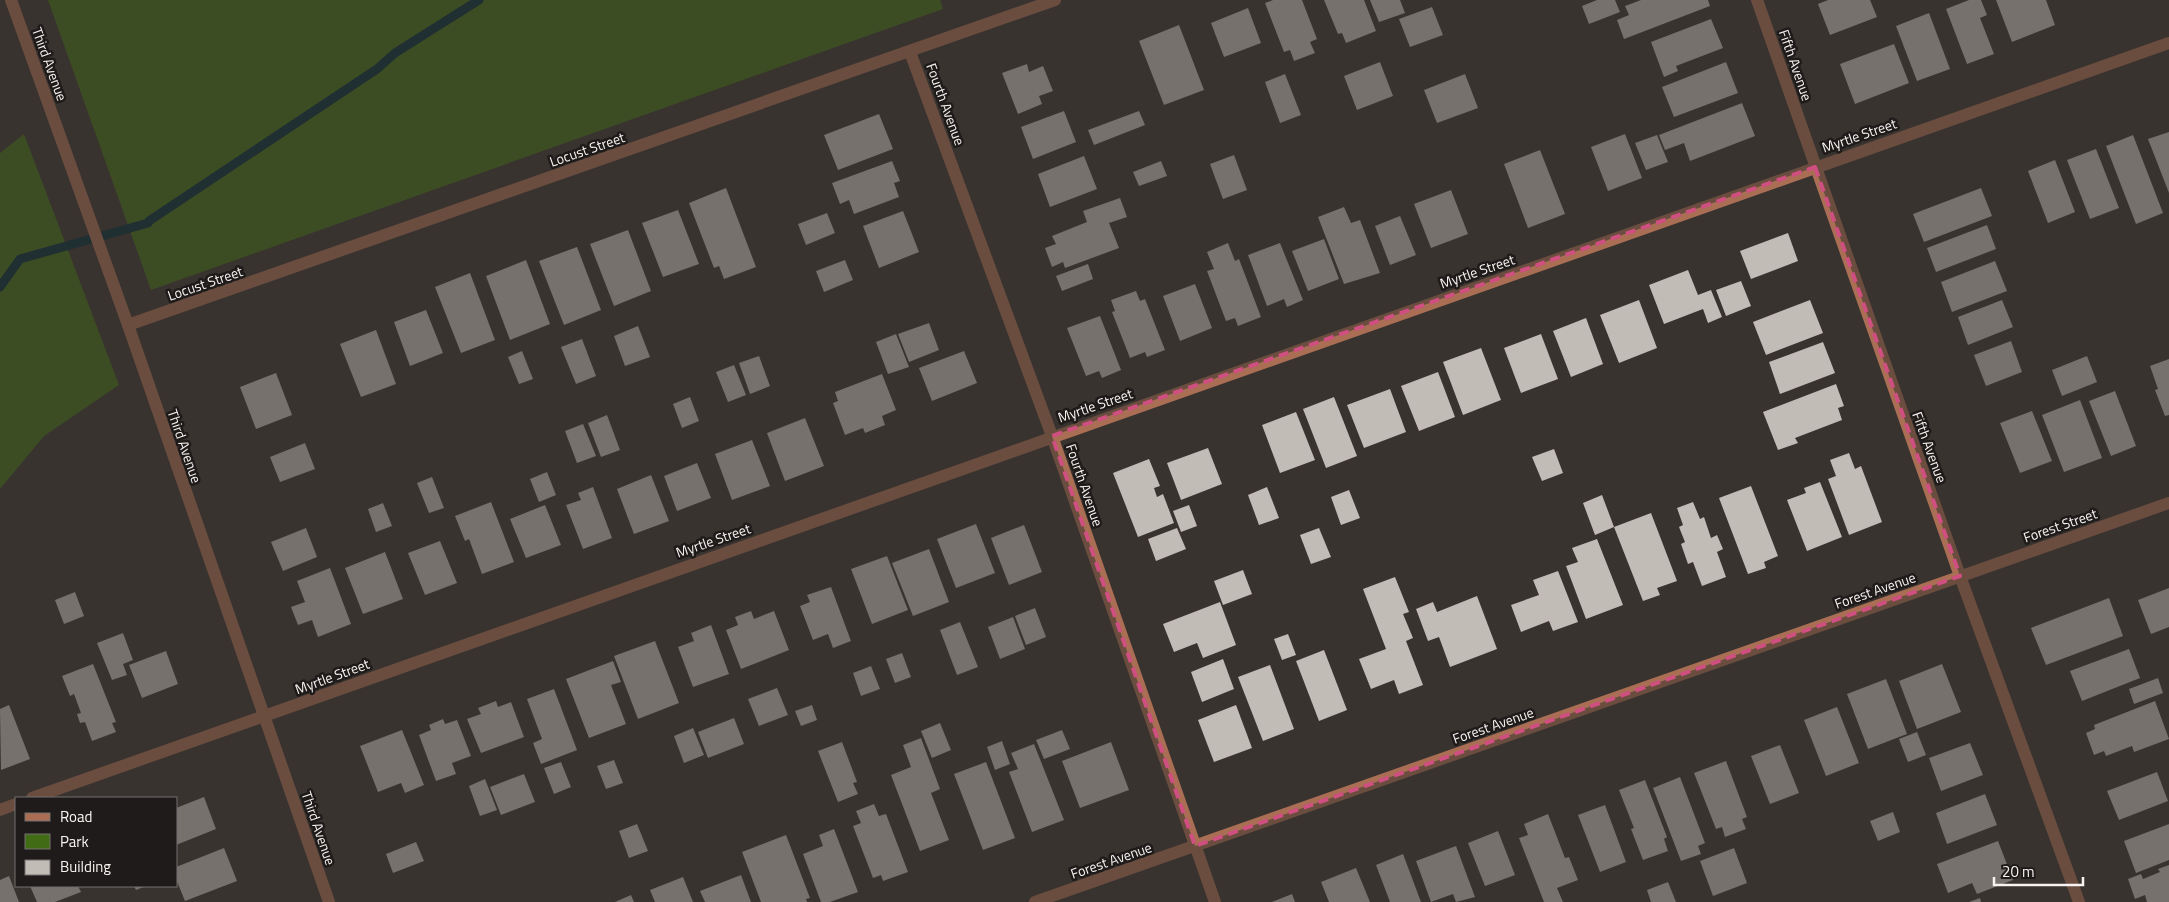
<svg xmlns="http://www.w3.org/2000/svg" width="2169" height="902" viewBox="0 0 2169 902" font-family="'Titillium Web',sans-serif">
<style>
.green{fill:#426b16}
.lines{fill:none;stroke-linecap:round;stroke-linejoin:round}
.stream{stroke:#002b36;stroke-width:9}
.building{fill:#c2bcb7}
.minor{stroke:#a96e54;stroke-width:12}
.marked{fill:none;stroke:#cf4f80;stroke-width:4;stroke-dasharray:10 6;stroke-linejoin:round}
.labels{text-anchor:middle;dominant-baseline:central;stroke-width:5;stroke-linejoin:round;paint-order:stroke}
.street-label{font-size:14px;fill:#f7f3f1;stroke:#1e1b1a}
</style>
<rect width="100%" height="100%" fill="#393330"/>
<g class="green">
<polygon points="48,0 940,0 943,9 151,290"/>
<polygon points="24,134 119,385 44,436 0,489 0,153"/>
</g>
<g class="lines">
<polyline class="stream" points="0,287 20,259 148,223 149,221 377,69 395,53 479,0"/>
</g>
<g class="building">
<polygon points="1273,0 1302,0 1317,39 1310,42 1315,53 1294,61 1290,50 1284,52 1265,3"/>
<polygon points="1324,0 1364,0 1376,31 1346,43 1342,33 1338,34"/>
<polygon points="1370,0 1400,0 1405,13 1379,22"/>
<polygon points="1597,0 1615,0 1620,12 1589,24 1582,6"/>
<polygon points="1641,0 1708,0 1710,6 1624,39 1617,20 1629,15 1625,6"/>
<polygon points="1828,0 1870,0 1877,17 1830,35 1818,4"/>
<polygon points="1969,0 1981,0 1987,15 1980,18 1994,54 1967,64 1946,9"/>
<polygon points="1996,0 2046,0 2055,25 2012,42"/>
<polygon points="1432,7 1443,35 1410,47 1399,19"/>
<polygon points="1248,8 1261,43 1224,57 1211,23"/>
<polygon points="1929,13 1950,69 1917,81 1896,26"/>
<polygon points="1711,19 1723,48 1676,66 1678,71 1664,77 1651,42"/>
<polygon points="1179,25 1204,90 1164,105 1139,41"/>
<polygon points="1894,44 1909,83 1855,104 1840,64"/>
<polygon points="1380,62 1393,96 1357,110 1344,76"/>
<polygon points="1726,62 1738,93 1674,117 1662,87"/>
<polygon points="1027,64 1029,72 1043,66 1053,91 1039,96 1042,104 1018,114 1002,73"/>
<polygon points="1285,74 1301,115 1280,123 1265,82"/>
<polygon points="1465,74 1478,108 1437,123 1424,90"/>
<polygon points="1742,103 1755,136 1690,161 1684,143 1665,150 1659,135"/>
<polygon points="1064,111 1076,142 1033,159 1021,127"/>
<polygon points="1139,111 1145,125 1094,145 1088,130"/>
<polygon points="879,114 893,149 838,170 824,135"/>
<polygon points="2169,132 2169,193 2148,139"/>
<polygon points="1625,134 1642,178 1608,191 1591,147"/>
<polygon points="1657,135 1668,162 1646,170 1635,143"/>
<polygon points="2133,135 2163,213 2136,224 2106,146"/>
<polygon points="2096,149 2119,208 2090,219 2067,160"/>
<polygon points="1540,150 1565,214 1528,228 1504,164"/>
<polygon points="1234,155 1247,190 1223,199 1210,164"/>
<polygon points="1084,156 1097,189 1050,207 1038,174"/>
<polygon points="2055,160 2075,212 2048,223 2028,171"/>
<polygon points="892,161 900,181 894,183 899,197 854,214 849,200 840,204 832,183"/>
<polygon points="1161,161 1167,176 1139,186 1133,172"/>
<polygon points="726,188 756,267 724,279 719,266 714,268 689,203"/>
<polygon points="1981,188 1992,216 1924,242 1913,214"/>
<polygon points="1451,190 1468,234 1431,248 1414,204"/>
<polygon points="1120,198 1127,217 1109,223 1119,248 1065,268 1063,262 1052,267 1045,248 1056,244 1052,236 1087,222 1083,211"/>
<polygon points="1344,207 1351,223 1360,220 1380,273 1344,284 1318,217"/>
<polygon points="678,210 699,264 663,277 642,223"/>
<polygon points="903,211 919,252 879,268 863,226"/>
<polygon points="827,213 835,233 806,245 798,224"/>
<polygon points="1400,216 1416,255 1390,265 1375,226"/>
<polygon points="1987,225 1996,249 1936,272 1927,248"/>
<polygon points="628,230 651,291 614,306 590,244"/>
<polygon points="1788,233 1798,261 1751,279 1740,251"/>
<polygon points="1324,239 1339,279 1308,291 1292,251"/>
<polygon points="1228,243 1235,261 1239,259 1261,317 1238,326 1235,318 1226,321 1207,271 1214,269 1207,252"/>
<polygon points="1280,243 1303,300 1287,307 1284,299 1267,306 1248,255"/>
<polygon points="577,247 601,310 564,325 539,261"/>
<polygon points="526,260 550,324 510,340 486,276"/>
<polygon points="845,260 853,280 824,292 816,271"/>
<polygon points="1995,261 2007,291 1952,312 1941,282"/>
<polygon points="1088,264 1093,279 1062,291 1056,276"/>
<polygon points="1688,270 1698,295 1711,290 1722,317 1708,323 1703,309 1664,324 1649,285"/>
<polygon points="470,273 495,340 461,353 435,287"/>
<polygon points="1741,281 1751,306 1726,316 1716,290"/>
<polygon points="1195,284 1212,328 1180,341 1163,296"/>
<polygon points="1136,291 1140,301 1145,299 1165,350 1147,357 1145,352 1130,358 1112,312 1115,311 1111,300"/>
<polygon points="1639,300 1657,348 1619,363 1600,315"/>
<polygon points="1810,300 1823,333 1766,355 1753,322"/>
<polygon points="2002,300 2013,327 1968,345 1958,317"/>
<polygon points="426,310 443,353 410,366 394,322"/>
<polygon points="1100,316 1121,370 1102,378 1099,371 1086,376 1067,328"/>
<polygon points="1586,318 1603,364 1571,377 1553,331"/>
<polygon points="929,323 939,350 909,362 898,334"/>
<polygon points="638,326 650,357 625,366 614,336"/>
<polygon points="376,330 396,384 361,397 340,344"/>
<polygon points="896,334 909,367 888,374 876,342"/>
<polygon points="1541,334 1558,379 1521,393 1504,348"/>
<polygon points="582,339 596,376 576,384 561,347"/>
<polygon points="2011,341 2022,372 1986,386 1974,355"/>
<polygon points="1823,342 1835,373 1780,394 1769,362"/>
<polygon points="1481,348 1501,400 1463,415 1443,362"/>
<polygon points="522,351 533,379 519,384 508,357"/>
<polygon points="964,351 977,383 932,401 919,368"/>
<polygon points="759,356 770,386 750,394 739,363"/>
<polygon points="2087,356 2097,382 2062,396 2052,370"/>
<polygon points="2169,359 2169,415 2165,416 2155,390 2158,389 2150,366"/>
<polygon points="734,365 746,395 728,402 716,372"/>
<polygon points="1438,372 1455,417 1419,431 1401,386"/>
<polygon points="276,373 292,415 256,429 240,387"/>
<polygon points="882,374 896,410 882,416 885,425 865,433 863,428 845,435 833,403 838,401 835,392"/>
<polygon points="1836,384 1844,406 1838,408 1842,420 1795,438 1798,443 1778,450 1763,412"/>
<polygon points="1390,389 1406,432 1364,448 1347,405"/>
<polygon points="2115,391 2136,446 2111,456 2089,401"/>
<polygon points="690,397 699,421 682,428 673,404"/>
<polygon points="1334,397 1357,456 1326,468 1303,409"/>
<polygon points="2080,400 2102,458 2064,472 2042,415"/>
<polygon points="2032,411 2052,461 2020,473 2000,423"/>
<polygon points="1296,412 1315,460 1280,473 1262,425"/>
<polygon points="607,415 620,450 601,457 588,423"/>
<polygon points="805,418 824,466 785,481 767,433"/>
<polygon points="583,424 596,456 577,463 565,431"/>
<polygon points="752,440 770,486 732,500 715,454"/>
<polygon points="305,443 315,469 280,482 270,457"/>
<polygon points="1208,448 1222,484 1181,500 1167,463"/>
<polygon points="1554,449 1563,473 1542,481 1532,457"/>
<polygon points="1849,453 1855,469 1861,466 1882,522 1849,535 1828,479 1836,476 1830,460"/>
<polygon points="1149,459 1160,486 1154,488 1157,497 1163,494 1174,523 1138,537 1113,473"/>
<polygon points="697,463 711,498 677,511 664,476"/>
<polygon points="547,472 556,495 539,502 530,479"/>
<polygon points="651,475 669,521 634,534 617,489"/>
<polygon points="432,477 444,508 429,513 417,483"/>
<polygon points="1820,482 1842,537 1807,551 1787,500 1806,493 1804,488"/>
<polygon points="1751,486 1778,556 1764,562 1766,568 1748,574 1719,498"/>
<polygon points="593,487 612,538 583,549 566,505 581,500 578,493"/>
<polygon points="1267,487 1279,518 1259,525 1248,495"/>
<polygon points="1349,490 1360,518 1341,525 1331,497"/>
<polygon points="1602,495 1614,527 1595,535 1583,503"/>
<polygon points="491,502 514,562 482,574 469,539 465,541 455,516"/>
<polygon points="1693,502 1700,519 1704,517 1711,538 1717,535 1723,549 1717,552 1726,577 1702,586 1693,562 1688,564 1681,544 1685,542 1679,527 1683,525 1677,508"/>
<polygon points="383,503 392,526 376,532 368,509"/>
<polygon points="545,505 561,545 526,558 510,519"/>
<polygon points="1189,505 1197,526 1181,532 1173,511"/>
<polygon points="1651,513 1677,581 1657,588 1660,595 1643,601 1614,527"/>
<polygon points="976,524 995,573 956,588 937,539"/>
<polygon points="1024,525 1042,572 1009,585 991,538"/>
<polygon points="306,528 317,557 283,571 271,542"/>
<polygon points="1177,528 1186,549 1156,561 1148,539"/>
<polygon points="1319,528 1331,557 1311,564 1300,535"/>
<polygon points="1597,539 1623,605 1586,619 1566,566 1578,562 1572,548"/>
<polygon points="440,541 457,583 425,595 408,553"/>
<polygon points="929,549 949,602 913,616 892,563"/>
<polygon points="385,552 403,599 363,614 345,568"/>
<polygon points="887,556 908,610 872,624 851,569"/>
<polygon points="330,568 351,624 318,637 312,620 298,625 291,607 305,602 297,581"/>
<polygon points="1243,570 1252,594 1223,605 1214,581"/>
<polygon points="1558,571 1578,622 1553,631 1549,621 1521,632 1511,605 1539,595 1533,580"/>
<polygon points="1395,577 1409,612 1403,614 1413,638 1406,641 1423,685 1399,694 1394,680 1371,689 1359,659 1386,649 1363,589"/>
<polygon points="831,587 851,641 833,648 828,634 813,640 800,606 810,602 807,595"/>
<polygon points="2169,588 2169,627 2151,634 2138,600"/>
<polygon points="75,592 84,616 64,624 55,600"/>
<polygon points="1477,596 1497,649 1450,667 1439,637 1428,641 1416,609 1433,602 1437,612"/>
<polygon points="2109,598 2123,636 2046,665 2031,628"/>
<polygon points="1220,602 1236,645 1203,658 1197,643 1174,652 1163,624"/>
<polygon points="1035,608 1046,637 1026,645 1015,616"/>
<polygon points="751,611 754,619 774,611 789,650 741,669 726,630 738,625 735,617"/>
<polygon points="1013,617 1025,649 1000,659 988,627"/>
<polygon points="960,622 978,667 957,675 940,630"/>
<polygon points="711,625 729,674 693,687 678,647 694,641 691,633"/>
<polygon points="123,633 133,660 123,664 127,675 112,680 97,643"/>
<polygon points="1288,634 1296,655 1282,660 1274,639"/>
<polygon points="655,641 679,703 638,719 614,656"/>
<polygon points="2129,649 2140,678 2082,701 2070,671"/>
<polygon points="1324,650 1347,710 1319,721 1296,661"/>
<polygon points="166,651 178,684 142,698 129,665"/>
<polygon points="902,653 911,677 895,683 886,659"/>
<polygon points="1223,659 1234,689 1202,702 1191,672"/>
<polygon points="613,661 621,682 611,685 626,724 589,738 566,679"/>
<polygon points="93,664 116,722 112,723 116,732 92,741 85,722 80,723 77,714 81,713 74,694 70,696 62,676"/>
<polygon points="1942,664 1961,712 1917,729 1899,681"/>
<polygon points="1270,665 1294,729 1263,741 1238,677"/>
<polygon points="871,666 880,689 861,696 853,673"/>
<polygon points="2158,678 2163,693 2134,704 2129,689"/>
<polygon points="1886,679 1907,734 1868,749 1847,694"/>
<polygon points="777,688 788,715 759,726 748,699"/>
<polygon points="554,689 577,750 541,764 533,743 542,739 527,699"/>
<polygon points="496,701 498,707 511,702 524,737 481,753 467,719 481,714 478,708"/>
<polygon points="2155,701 2169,739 2134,752 2132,746 2106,756 2104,751 2094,755 2086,733 2095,729 2094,725"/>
<polygon points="9,705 30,759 1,770 0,709"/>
<polygon points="812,705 817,720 801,726 795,711"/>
<polygon points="1236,705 1252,748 1214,762 1198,720"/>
<polygon points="1837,707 1859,763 1826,776 1804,720"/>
<polygon points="734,718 744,744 708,758 698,732"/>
<polygon points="443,719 445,724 457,720 471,756 452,763 456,774 436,781 419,735 431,730 429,725"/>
<polygon points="940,723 951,750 932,758 921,731"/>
<polygon points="693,728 704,755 684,763 674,736"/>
<polygon points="402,730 424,785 405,793 401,783 378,792 360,746"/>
<polygon points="1062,730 1070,749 1044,759 1036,740"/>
<polygon points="1917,732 1926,755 1908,762 1899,739"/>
<polygon points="921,738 940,789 931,793 949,840 920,851 891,775 911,767 903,745"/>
<polygon points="1002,741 1010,764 995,770 987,747"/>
<polygon points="842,742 857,782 853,783 858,794 838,802 818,751"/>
<polygon points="1111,742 1129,790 1080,808 1062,761"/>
<polygon points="1970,743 1983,775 1941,791 1929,758"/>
<polygon points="1034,744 1064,820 1032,832 1009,772 1018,769 1011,753"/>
<polygon points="1780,745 1799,793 1770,804 1751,756"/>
<polygon points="614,760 623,783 606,789 597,766"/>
<polygon points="1726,761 1747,817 1742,819 1746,829 1725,837 1722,827 1716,829 1694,773"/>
<polygon points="561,762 571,787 554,794 544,768"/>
<polygon points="986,762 1015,838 983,850 954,774"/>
<polygon points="2157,772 2168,801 2119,820 2107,791"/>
<polygon points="524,774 535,802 501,815 490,787"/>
<polygon points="1680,777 1705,843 1698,846 1701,854 1681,861 1653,788"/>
<polygon points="485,779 497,810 480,816 469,786"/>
<polygon points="1645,780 1667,837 1664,839 1668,851 1643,860 1631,829 1634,828 1619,790"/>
<polygon points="1985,794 1997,825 1947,844 1936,813"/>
<polygon points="204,797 216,829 176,845 176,808"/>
<polygon points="874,804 879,816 886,814 908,872 883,881 881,875 873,878 853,826 861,823 856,811"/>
<polygon points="1605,805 1626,862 1600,872 1578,815"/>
<polygon points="1893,812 1900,832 1878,841 1870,821"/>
<polygon points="1548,814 1565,858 1569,857 1578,880 1557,888 1563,902 1544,902 1519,838 1528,835 1524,824"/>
<polygon points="637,824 648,851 629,858 619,831"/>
<polygon points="2169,824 2169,860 2136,873 2124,841"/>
<polygon points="834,829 858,892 830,902 821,902 803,854 823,846 819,835"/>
<polygon points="1498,831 1515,875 1485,886 1468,843"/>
<polygon points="786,835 810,898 806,899 807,902 761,902 742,852"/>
<polygon points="1998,841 2013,880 1977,894 1972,883 1948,893 1937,864"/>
<polygon points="416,842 424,861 393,873 386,854"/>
<polygon points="1456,846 1475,897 1456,902 1453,894 1431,902 1416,861"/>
<polygon points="224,848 237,881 185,901 176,879 176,867"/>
<polygon points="1734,848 1747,883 1713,896 1700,861"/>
<polygon points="1403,854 1421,902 1390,902 1376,865"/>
<polygon points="2169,865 2169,902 2147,902 2145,895 2135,899 2128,879 2141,874 2143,879 2160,872 2158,869"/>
<polygon points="1356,868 1370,902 1329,902 1321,882"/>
<polygon points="741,875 751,902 705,902 700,891"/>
<polygon points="9,876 19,902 0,902 0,880"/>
<polygon points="683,877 693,902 655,902 650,890"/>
<polygon points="1668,882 1676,902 1651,902 1647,890"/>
<polygon points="30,886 78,886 81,892 55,902 37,902"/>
<polygon points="134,886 146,886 136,890"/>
<polygon points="1292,894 1295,902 1272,902"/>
<polygon points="631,895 634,902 615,902"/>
<polygon points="1980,898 1981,902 1969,902"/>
</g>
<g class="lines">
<g class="minor">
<polyline points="11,0 128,325 329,902"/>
<polyline points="1757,0 1960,576 2079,902"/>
<polyline points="910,52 1052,436 1215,902"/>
<polyline points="128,325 1055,0"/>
<polyline points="32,798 2169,43"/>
<polyline points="0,810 16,804"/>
<polyline points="1035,902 2169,503"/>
</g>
</g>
<path d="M0 0H2169V902H0ZM1815 167 1960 576 1195 846 1052 436Z" fill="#393330" fill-opacity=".55" fill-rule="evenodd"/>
<path class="marked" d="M1815 167 1960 576 1195 846 1052 436Z"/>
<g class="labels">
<g class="street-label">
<text transform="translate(50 64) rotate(70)">Third Avenue</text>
<text transform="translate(1796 65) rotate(71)">Fifth Avenue</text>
<text transform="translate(946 104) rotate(70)">Fourth Avenue</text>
<text transform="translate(1859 135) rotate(-19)">Myrtle Street</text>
<text transform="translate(587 149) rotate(-19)">Locust Street</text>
<text transform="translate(1477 271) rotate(-19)">Myrtle Street</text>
<text transform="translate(205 283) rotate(-19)">Locust Street</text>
<text transform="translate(1095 405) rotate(-19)">Myrtle Street</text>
<text transform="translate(185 446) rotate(71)">Third Avenue</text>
<text transform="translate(1930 447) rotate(70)">Fifth Avenue</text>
<text transform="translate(1085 485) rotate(71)">Fourth Avenue</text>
<text transform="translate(2060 525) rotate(-19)">Forest Street</text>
<text transform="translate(713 540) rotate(-19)">Myrtle Street</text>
<text transform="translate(1875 590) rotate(-19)">Forest Avenue</text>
<text transform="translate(332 676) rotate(-20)">Myrtle Street</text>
<text transform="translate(1493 725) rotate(-19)">Forest Avenue</text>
<text transform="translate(319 828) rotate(71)">Third Avenue</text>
<text transform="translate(1111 860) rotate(-19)">Forest Avenue</text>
</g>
</g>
<rect x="15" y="797" width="162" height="90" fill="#1e1b1a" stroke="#757170"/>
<rect x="25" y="813" width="25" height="8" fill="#a96e54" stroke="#757170"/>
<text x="60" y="822" font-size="15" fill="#f7f3f1">Road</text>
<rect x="25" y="834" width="25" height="15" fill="#426b16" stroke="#757170"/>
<text x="60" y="847" font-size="15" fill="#f7f3f1">Park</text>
<rect x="25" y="860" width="25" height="15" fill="#c2bcb7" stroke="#757170"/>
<text x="60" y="872" font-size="15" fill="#f7f3f1">Building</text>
<path d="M1994 877v8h89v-8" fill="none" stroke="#f7f3f1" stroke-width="2.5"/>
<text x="2002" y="877" font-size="15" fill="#f7f3f1" stroke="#1e1b1a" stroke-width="4" paint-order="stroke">20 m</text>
</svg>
